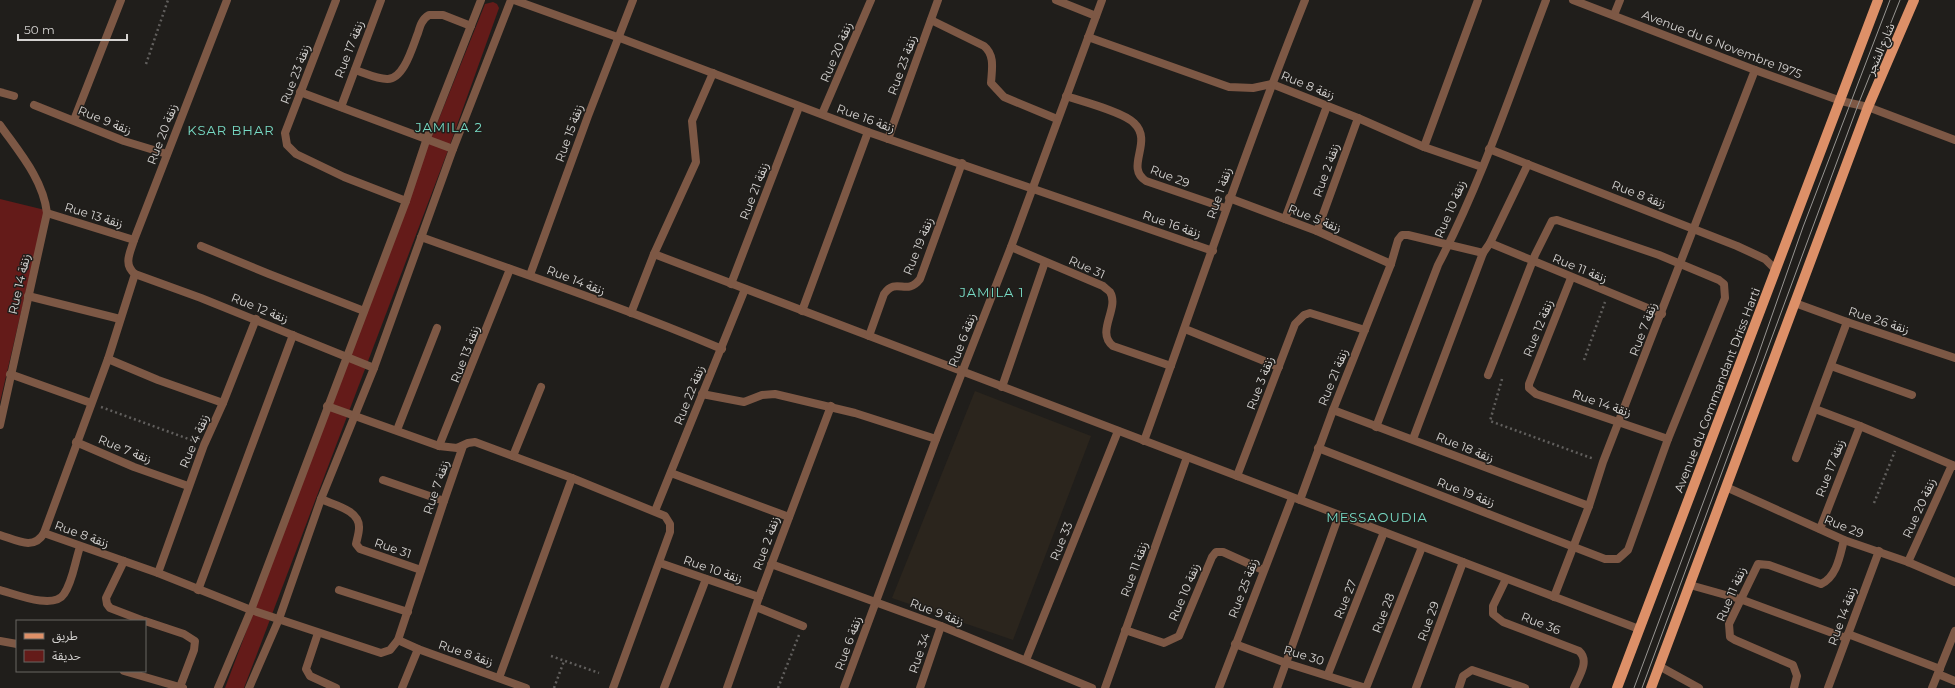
<svg xmlns="http://www.w3.org/2000/svg" width="1955" height="688" viewBox="0 0 1955 688" font-family="Montserrat,'Noto Sans Arabic',sans-serif">
<style>
.built{fill:#2b251d}
.green{fill:#641b19}
.lines{fill:none;stroke-linecap:round;stroke-linejoin:round}
.path{stroke:#615f5d;stroke-width:2.5;stroke-dasharray:2 3;stroke-linecap:butt}
.minor{stroke:#7d5845;stroke-width:8}
.tertiary{stroke:#7d5845;stroke-width:8}
.primary{stroke:#dd9068;stroke-width:10}
.tram{stroke:#979592;stroke-width:1}
.labels{text-anchor:middle;dominant-baseline:central;stroke-width:3;stroke-linejoin:round;paint-order:stroke}
.street-label{font-size:12px;fill:#d4d2d0;stroke:#201e1b}
.neighbourhood-label{font-size:13px;letter-spacing:1px;fill:#78dcc6;stroke:#201e1b}
</style>
<rect width="100%" height="100%" fill="#201e1b"/>
<polygon class="built" points="975,391 1091,436 1013,640 892,598"/>
<g class="green">
<polygon points="493,2 497,4 499,8 447,153 244,688 225,688 428,146 485,4"/>
<polygon points="0,199 45,210 0,402"/>
</g>
<g class="lines">
<g class="path">
<polyline points="146,64 168,0"/>
<polyline points="1584,360 1605,302"/>
<polyline points="1502,379 1490,421 1594,459"/>
<polyline points="101,407 194,441"/>
<polyline points="1874,503 1895,451"/>
<polyline points="551,656 599,673"/>
<polyline points="554,688 564,661"/>
<polyline points="778,688 799,635"/>
</g>
<g class="minor">
<path d="M227 0 134 240C130 253 123 264 135 274L201 298 374 368"/>
<polyline points="336,0 285,133 287,145 296,154 344,177 406,201"/>
<polyline points="514,0 620,38 868,132 1213,251"/>
<polyline points="1056,0 1096,16"/>
<polyline points="1614,15 1620,0"/>
<path d="M931 20 984 46C995 55 992 69 991 83L1004 97 1057 119"/>
<polyline points="1088,37 1229,87 1253,88 1272,84 1358,118 1424,147 1482,167"/>
<path d="M355 70C365 73 376 79 387 79 404 80 413 45 418 33 420 26 422 19 429 15H443L471 26"/>
<polyline points="0,92 14,96"/>
<polyline points="300,92 453,149"/>
<path d="M1066 96C1081 101 1124 112 1134 123 1154 142 1124 167 1146 181L1225 208"/>
<polyline points="34,105 124,141 167,154"/>
<polyline points="341,107 381,0"/>
<polyline points="1868,107 1955,140"/>
<polyline points="822,114 871,0"/>
<polyline points="74,120 121,0"/>
<path d="M0 125C19 152 43 179 47 213L0 425"/>
<polyline points="888,139 938,0"/>
<polyline points="1424,147 1478,0"/>
<polyline points="1489,149 1737,246 1765,259 1776,270"/>
<polyline points="1229,198 1317,231 1391,264"/>
<polyline points="47,213 134,240"/>
<polyline points="1285,219 1327,106"/>
<polyline points="1317,231 1358,118"/>
<path d="M421 237C521 273 623 307 722 349"/>
<polyline points="1490,243 1662,314"/>
<polyline points="201,246 269,274 364,311"/>
<path d="M1011 247 1103 286C1105 288 1108 290 1110 292 1120 308 1095 332 1113 346L1171 366"/>
<polyline points="654,254 1639,629"/>
<polyline points="530,275 588,116 633,0"/>
<polyline points="1571,278 1529,384 1529,388 1536,394 1668,439"/>
<polyline points="731,284 799,107"/>
<polyline points="28,296 120,319"/>
<polyline points="1795,303 1847,322 1955,358"/>
<polyline points="802,311 868,132"/>
<polyline points="631,313 654,254 696,162 692,121 713,73"/>
<polyline points="1185,329 1279,367"/>
<path d="M869 336 884 294C897 276 906 297 920 279L962 163"/>
<polyline points="108,359 158,380 223,403"/>
<polyline points="1831,366 1912,395"/>
<polyline points="10,374 91,403"/>
<polyline points="1002,387 1045,262"/>
<polyline points="702,394 744,402 762,395 775,394 855,413 936,439"/>
<polyline points="327,406 439,446 457,448 468,443 475,442 572,478 665,516 670,524 670,532 613,688"/>
<polyline points="1815,409 1860,426"/>
<polyline points="1333,410 1589,506"/>
<path d="M1376 427 1438 265C1482 181 1512 89 1546 0"/>
<polyline points="397,430 437,328"/>
<polyline points="1413,439 1483,253 1490,243 1528,164"/>
<path d="M1144 441C1197 294 1247 145 1305 0"/>
<polyline points="76,442 134,467 188,486"/>
<polyline points="439,446 510,269"/>
<polyline points="1318,448 1605,559 1618,559 1628,550 1668,439 1725,298 1724,284 1719,280 1659,255 1557,220 1552,221 1535,255 1488,375"/>
<polyline points="513,456 541,387"/>
<polyline points="1796,458 1847,322"/>
<polyline points="671,473 789,517"/>
<polyline points="1237,476 1295,324 1304,315 1310,313 1365,330"/>
<polyline points="383,480 444,501"/>
<polyline points="1726,487 1844,540 1908,562 1955,582"/>
<path d="M321 499C334 505 360 510 359 528 359 533 357 539 356 544L360 549 421 570"/>
<polyline points="1300,500 1333,410 1391,264 1398,240 1402,235 1408,235 1483,253"/>
<polyline points="655,511 745,289"/>
<polyline points="1820,529 1860,426 1955,466"/>
<polyline points="44,533 158,573 251,610 381,653 390,650 398,640 444,501 463,446"/>
<path d="M0 535C16 540 34 551 44 533L108 359 135 274"/>
<polyline points="124,561 106,598 107,604 110,608 144,621"/>
<polyline points="1908,562 1952,465"/>
<polyline points="660,563 759,597"/>
<polyline points="771,564 941,626 1092,688"/>
<polyline points="158,573 204,445 223,403 256,319"/>
<path d="M1506 579 1493 606V614L1503 622 1579 651C1590 661 1579 676 1574 688"/>
<polyline points="1690,585 1740,599 1846,638"/>
<path d="M0 590C15 594 54 610 64 594 73 581 75 561 80 547"/>
<polyline points="198,590 293,335"/>
<polyline points="339,590 408,612"/>
<polyline points="1554,597 1589,506 1603,462 1755,70"/>
<polyline points="756,607 803,626"/>
<polyline points="145,621 184,634 195,641 194,650 180,687"/>
<polyline points="1125,630 1164,643 1179,636 1212,557 1216,552 1223,552 1263,570"/>
<polyline points="318,633 306,669 310,676 336,688"/>
<polyline points="1848,634 1940,669"/>
<polyline points="398,640 418,649 526,688"/>
<polyline points="0,641 17,644"/>
<polyline points="1235,644 1286,663 1366,688 1422,547"/>
<polyline points="1026,660 1118,431"/>
<polyline points="1659,666 1699,688"/>
<polyline points="124,671 183,688"/>
<polyline points="1328,674 1384,532"/>
<polyline points="1938,674 1955,681"/>
<polyline points="499,678 572,478"/>
<polyline points="402,688 418,649"/>
<polyline points="664,688 706,579"/>
<polyline points="727,688 759,597 831,406"/>
<polyline points="844,688 936,439 1011,247 1102,0"/>
<polyline points="920,688 941,626"/>
<polyline points="1105,688 1187,457"/>
<polyline points="1219,688 1292,498"/>
<polyline points="1277,688 1339,515"/>
<polyline points="1416,688 1463,562"/>
<polyline points="1459,688 1463,676 1472,670 1525,688"/>
<path d="M1794 688 1797 676 1793 665 1735 640 1730 637 1729 624 1758 564 1769 565 1821 584C1837 577 1840 555 1844 540"/>
<polyline points="1828,688 1879,551"/>
<polyline points="1932,688 1955,631"/>
</g>
<g class="tertiary">
<polyline points="1573,0 1755,70 1841,101 1868,107"/>
<polyline points="218,688 251,610 406,201 427,138 481,0"/>
<polyline points="249,688 279,619 321,499 374,368 453,149 511,0"/>
</g>
<g class="primary">
<polyline points="1617,688 1878,0"/>
<polyline points="1651,688 1868,107 1914,0"/>
</g>
<g class="tram">
<polyline points="1634,688 1756,361 1803,227 1890,0"/>
<polyline points="1642,688 1858,105 1900,0"/>
</g>
</g>
<g class="labels">
<g class="street-label">
<text transform="translate(1722 44) rotate(21)">Avenue du 6 Novembre 1975</text>
<text transform="translate(349 49) rotate(-69)">Rue 17 زنقة</text>
<text transform="translate(1880 49) rotate(-67)">شارع الشجر</text>
<text transform="translate(836 52) rotate(-67)">Rue 20 زنقة</text>
<text transform="translate(902 65) rotate(-70)">Rue 23 زنقة</text>
<text transform="translate(295 74) rotate(-69)">Rue 23 زنقة</text>
<text transform="translate(1308 85) rotate(22)">Rue 8 زنقة</text>
<text transform="translate(866 118) rotate(20)">Rue 16 زنقة</text>
<text transform="translate(105 120) rotate(22)">Rue 9 زنقة</text>
<text transform="translate(569 133) rotate(-70)">Rue 15 زنقة</text>
<text transform="translate(162 134) rotate(-69)">Rue 20 زنقة</text>
<text transform="translate(1326 170) rotate(-70)">Rue 2 زنقة</text>
<text transform="translate(1170 176) rotate(21)">Rue 29</text>
<text transform="translate(754 191) rotate(-69)">Rue 21 زنقة</text>
<text transform="translate(1219 193) rotate(-71)">Rue 1 زنقة</text>
<text transform="translate(1639 194) rotate(21)">Rue 8 زنقة</text>
<text transform="translate(1450 209) rotate(-67)">Rue 10 زنقة</text>
<text transform="translate(94 215) rotate(17)">Rue 13 زنقة</text>
<text transform="translate(1315 218) rotate(22)">Rue 5 زنقة</text>
<text transform="translate(1172 224) rotate(19)">Rue 16 زنقة</text>
<text transform="translate(918 246) rotate(-68)">Rue 19 زنقة</text>
<text transform="translate(1087 267) rotate(24)">Rue 31</text>
<text transform="translate(1580 268) rotate(22)">Rue 11 زنقة</text>
<text transform="translate(576 280) rotate(21)">Rue 14 زنقة</text>
<text transform="translate(19 284) rotate(-77)">Rue 14 زنقة</text>
<text transform="translate(260 308) rotate(22)">Rue 12 زنقة</text>
<text transform="translate(1879 320) rotate(18)">Rue 26 زنقة</text>
<text transform="translate(1538 328) rotate(-68)">Rue 12 زنقة</text>
<text transform="translate(1643 329) rotate(-69)">Rue 7 زنقة</text>
<text transform="translate(962 340) rotate(-69)">Rue 6 زنقة</text>
<text transform="translate(465 354) rotate(-69)">Rue 13 زنقة</text>
<text transform="translate(1333 377) rotate(-68)">Rue 21 زنقة</text>
<text transform="translate(1260 383) rotate(-69)">Rue 3 زنقة</text>
<text transform="translate(1717 390) rotate(-69)">Avenue du Commandant Driss Harti</text>
<text transform="translate(689 395) rotate(-68)">Rue 22 زنقة</text>
<text transform="translate(1602 403) rotate(19)">Rue 14 زنقة</text>
<text transform="translate(194 441) rotate(-67)">Rue 4 زنقة</text>
<text transform="translate(1465 447) rotate(22)">Rue 18 زنقة</text>
<text transform="translate(125 449) rotate(22)">Rue 7 زنقة</text>
<text transform="translate(1830 468) rotate(-69)">Rue 17 زنقة</text>
<text transform="translate(436 487) rotate(-71)">Rue 7 زنقة</text>
<text transform="translate(1466 492) rotate(21)">Rue 19 زنقة</text>
<text transform="translate(1919 508) rotate(-66)">Rue 20 زنقة</text>
<text transform="translate(1844 526) rotate(22)">Rue 29</text>
<text transform="translate(82 534) rotate(20)">Rue 8 زنقة</text>
<text transform="translate(1061 541) rotate(-68)">Rue 33</text>
<text transform="translate(766 543) rotate(-70)">Rue 2 زنقة</text>
<text transform="translate(393 548) rotate(19)">Rue 31</text>
<text transform="translate(713 569) rotate(19)">Rue 10 زنقة</text>
<text transform="translate(1134 569) rotate(-70)">Rue 11 زنقة</text>
<text transform="translate(1243 588) rotate(-69)">Rue 25 زنقة</text>
<text transform="translate(1184 592) rotate(-67)">Rue 10 زنقة</text>
<text transform="translate(1731 594) rotate(-67)">Rue 11 زنقة</text>
<text transform="translate(1345 599) rotate(-68)">Rue 27</text>
<text transform="translate(937 612) rotate(21)">Rue 9 زنقة</text>
<text transform="translate(1383 613) rotate(-69)">Rue 28</text>
<text transform="translate(1842 616) rotate(-70)">Rue 14 زنقة</text>
<text transform="translate(1428 621) rotate(-70)">Rue 29</text>
<text transform="translate(1541 623) rotate(21)">Rue 36</text>
<text transform="translate(848 643) rotate(-70)">Rue 6 زنقة</text>
<text transform="translate(466 653) rotate(19)">Rue 8 زنقة</text>
<text transform="translate(919 653) rotate(-71)">Rue 34</text>
<text transform="translate(1304 655) rotate(17)">Rue 30</text>
</g>
<g class="neighbourhood-label">
<text x="449" y="127">JAMILA 2</text>
<text x="231" y="130">KSAR BHAR</text>
<text x="992" y="292">JAMILA 1</text>
<text x="1377" y="517">MESSAOUDIA</text>
</g>
</g>
<rect x="16" y="620" width="130" height="52" fill="#201e1b" stroke="#686663"/>
<rect x="24" y="633" width="20" height="6" fill="#dd9068" stroke="#686663"/>
<text x="52" y="640" font-size="12" fill="#d4d2d0">طريق</text>
<rect x="24" y="650" width="20" height="12" fill="#641b19" stroke="#686663"/>
<text x="52" y="660" font-size="12" fill="#d4d2d0">حديقة</text>
<path d="M18 34v6h109v-6" fill="none" stroke="#d4d2d0" stroke-width="2"/>
<text x="24" y="34" font-size="12" fill="#d4d2d0" stroke="#201e1b" stroke-width="3" paint-order="stroke">50 m</text>
</svg>
